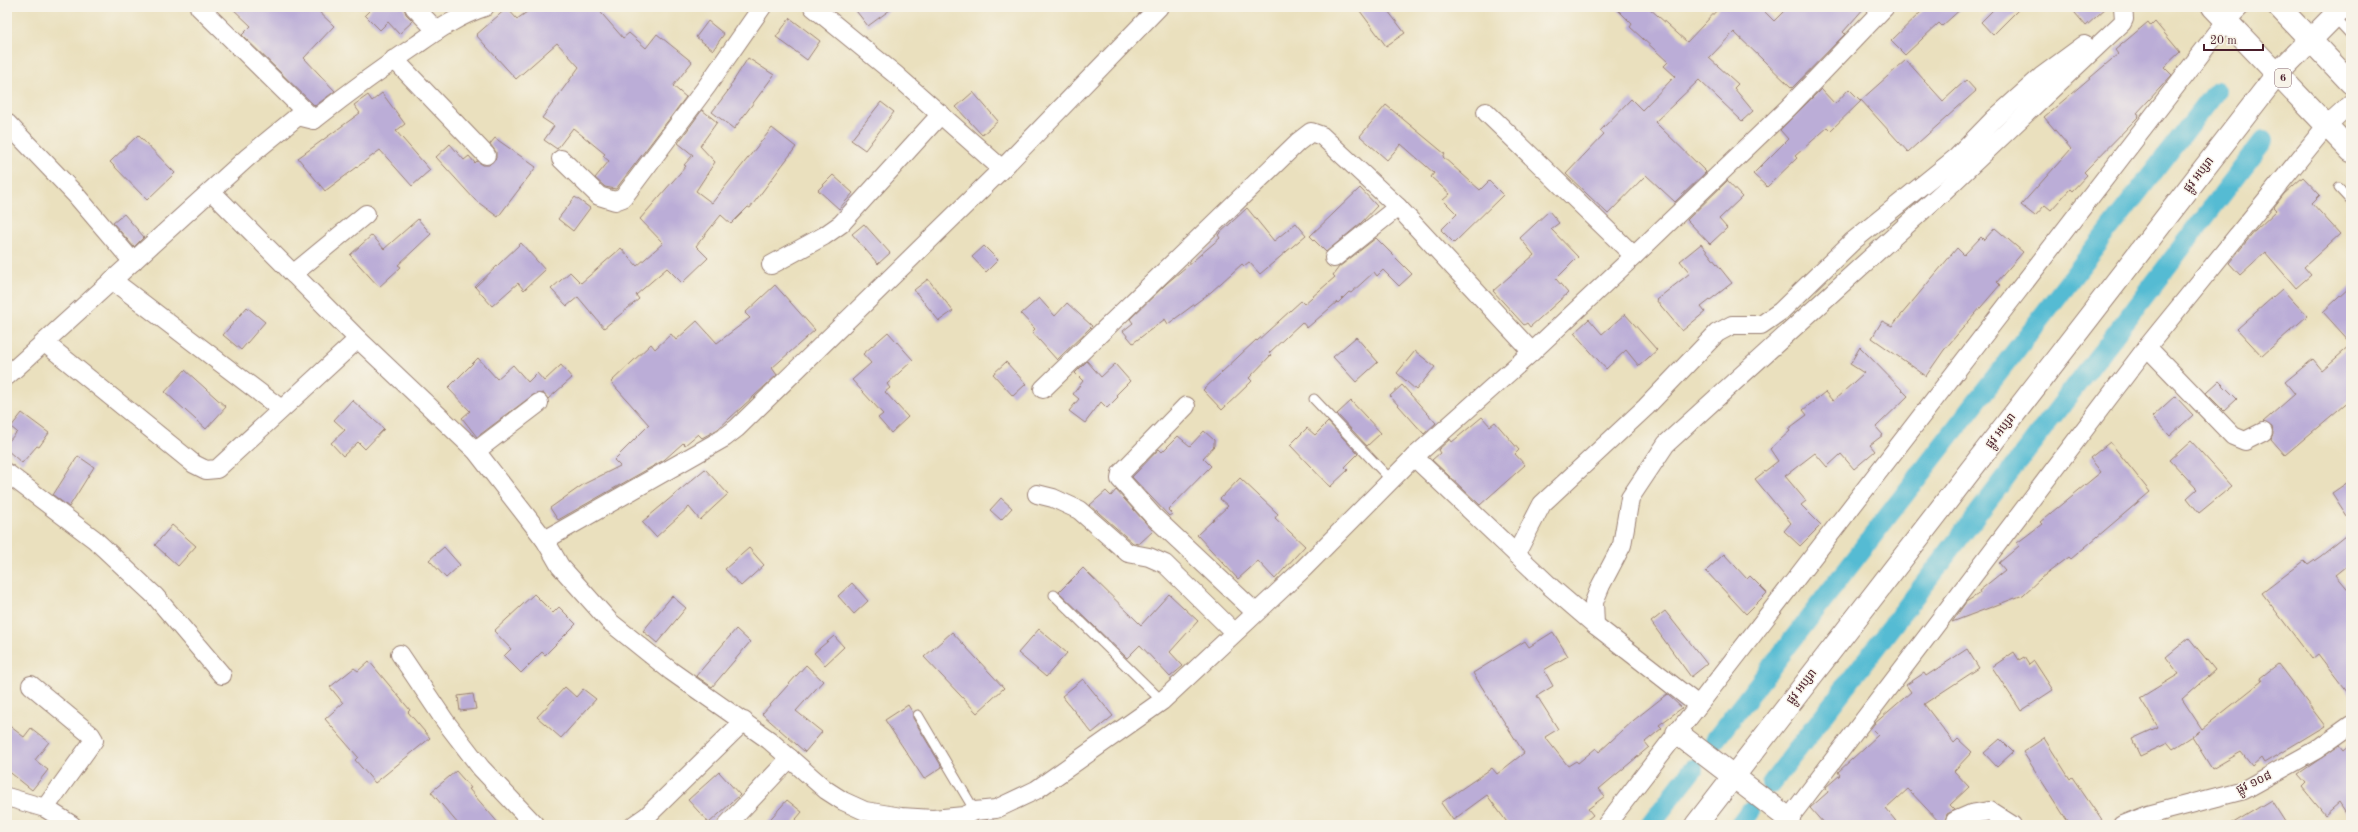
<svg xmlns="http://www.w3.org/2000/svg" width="2358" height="832" viewBox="0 0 2358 832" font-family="'Old Standard TT','Noto Sans Khmer',serif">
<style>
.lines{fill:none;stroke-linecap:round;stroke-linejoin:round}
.canal{stroke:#55bbd3;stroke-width:20}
.building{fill:#bbadd7}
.lane-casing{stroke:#9a8074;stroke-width:11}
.street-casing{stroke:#9a8074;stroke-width:20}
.secondary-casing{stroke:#9a8074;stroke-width:24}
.primary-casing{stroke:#9a8074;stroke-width:24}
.lane{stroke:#fff;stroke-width:9}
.street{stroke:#fff;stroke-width:18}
.secondary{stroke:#fff;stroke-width:22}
.primary{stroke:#fff;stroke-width:22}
.labels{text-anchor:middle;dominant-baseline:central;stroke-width:3;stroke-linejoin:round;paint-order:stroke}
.shield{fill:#f7f3e8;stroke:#7e5f64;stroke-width:1}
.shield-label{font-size:11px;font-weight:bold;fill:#4a1f2b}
.street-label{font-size:12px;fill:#4a1f2b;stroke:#f7f3e8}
</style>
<rect width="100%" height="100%" fill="#f7f3e8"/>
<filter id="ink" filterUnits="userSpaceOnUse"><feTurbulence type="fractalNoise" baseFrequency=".025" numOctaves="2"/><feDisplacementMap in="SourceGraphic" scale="8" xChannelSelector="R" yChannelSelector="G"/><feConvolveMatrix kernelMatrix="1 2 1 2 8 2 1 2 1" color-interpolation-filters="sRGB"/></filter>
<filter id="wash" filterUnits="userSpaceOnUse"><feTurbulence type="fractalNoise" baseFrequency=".012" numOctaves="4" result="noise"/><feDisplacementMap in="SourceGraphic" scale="16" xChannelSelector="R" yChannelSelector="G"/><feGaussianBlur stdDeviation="0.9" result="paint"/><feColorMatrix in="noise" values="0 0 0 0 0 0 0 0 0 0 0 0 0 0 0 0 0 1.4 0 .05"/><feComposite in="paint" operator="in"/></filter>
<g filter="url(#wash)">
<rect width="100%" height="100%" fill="#eae0be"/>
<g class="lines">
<g class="canal">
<polyline points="1715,740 2216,91"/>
<polyline points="1771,784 2263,141"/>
<polyline points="1650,825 1693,769"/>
<polyline points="1739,825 1749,812"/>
</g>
</g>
<g id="blocks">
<g class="building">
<polygon points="231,7 314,7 334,26 304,58 335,91 315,106 242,35 251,26"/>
<polygon points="373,7 404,7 406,14 413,21 399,34 388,22 380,30 365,15"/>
<polygon points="534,7 596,7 623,38 629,33 646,48 657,34 692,62 673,86 686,97 616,189 605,187 595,178 609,161 603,156 605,154 573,128 557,149 544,140 554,126 542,118 579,67 557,43 516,79 476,35 507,8 517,19"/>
<polygon points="853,7 894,7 868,26"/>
<polygon points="1357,7 1385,7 1405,33 1386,46"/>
<polygon points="1615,7 1648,7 1687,42 1720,7 1760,7 1774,21 1788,7 1865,7 1843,32 1845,34 1792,88 1734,32 1709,58 1738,84 1734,88 1753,111 1742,121 1699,80 1655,122 1706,172 1675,202 1646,175 1608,214 1566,174 1604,134 1600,131 1631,99 1642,110 1675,76 1664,66 1668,62 1630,27 1632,24"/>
<polygon points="1926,7 1963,7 1942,26 1939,23 1905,55 1891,41"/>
<polygon points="1996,7 2021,7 1993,35 1981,22"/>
<polygon points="2070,7 2107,7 2086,26"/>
<polygon points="790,18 820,41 807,60 776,37"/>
<polygon points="708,21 724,34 713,50 696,37"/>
<polygon points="2148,22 2151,26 2155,22 2180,52 2164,67 2172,75 2137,113 2139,116 2084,172 2087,175 2072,191 2070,189 2051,210 2045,205 2035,216 2021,205 2071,149 2044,117 2118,54 2115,50"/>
<polygon points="748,58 774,75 734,129 712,112 731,87 730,86"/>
<polygon points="1906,60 1943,101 1966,80 1976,91 1908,152 1861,100"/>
<polygon points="1821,89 1835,104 1849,89 1861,101 1831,130 1828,127 1795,156 1797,158 1767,187 1753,174 1788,139 1780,130"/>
<polygon points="973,92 998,121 982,135 956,107"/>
<polygon points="382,93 405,124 396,131 430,170 412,186 380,150 325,191 298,158 360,113 354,105 368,95 372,101"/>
<polygon points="881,102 894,112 865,150 851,140"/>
<polygon points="1386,105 1445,154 1443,157 1480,190 1489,181 1503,195 1454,243 1441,230 1457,214 1443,200 1450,194 1431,177 1434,173 1401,144 1387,160 1360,136"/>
<polygon points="702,110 717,122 700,146 715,162 696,191 712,203 772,128 796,147 750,208 748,207 731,224 721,215 696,246 708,258 682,283 667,268 636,295 639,299 604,328 578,297 567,306 551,289 570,272 581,283 621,248 637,266 663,243 640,219 686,166 684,165 693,155 678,143"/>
<polygon points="138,135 175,173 147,200 110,162"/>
<polygon points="495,138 536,167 498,217 475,200 436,157 450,144 464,160 469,156 475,163 477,161 483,165 489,165 496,158 496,152 490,144"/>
<polygon points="833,175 853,193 839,209 818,190"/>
<polygon points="2303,177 2320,195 2312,203 2340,234 2304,267 2311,275 2296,288 2265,252 2240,275 2229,263 2255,231 2277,210 2274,207 2284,194"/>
<polygon points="1727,181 1742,197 1719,219 1727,228 1710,244 1687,220"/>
<polygon points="1360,188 1377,206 1361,223 1326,252 1310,236"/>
<polygon points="575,197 590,208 573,231 558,219"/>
<polygon points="1247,208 1274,241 1296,223 1306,235 1260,274 1249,262 1244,266 1242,264 1211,292 1168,324 1165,319 1133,343 1123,331 1133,323 1130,319 1167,283 1220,238 1218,235"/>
<polygon points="1549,211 1559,223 1551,229 1578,257 1556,279 1568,293 1530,327 1527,323 1524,325 1493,291 1534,255 1520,238"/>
<polygon points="124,214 144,237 134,247 113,223"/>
<polygon points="418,219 431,234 398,265 401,267 379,287 350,255 372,235 384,249"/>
<polygon points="864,224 890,253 878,264 852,234"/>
<polygon points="1995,228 2023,252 1997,282 2000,285 1944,350 1926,376 1872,338 1882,321 1892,326 1957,248 1964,255 1981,237 1984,240"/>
<polygon points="1376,238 1412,274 1399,286 1383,270 1377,276 1374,272 1351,293 1349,292 1338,303 1337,302 1307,328 1302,322 1269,353 1271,355 1249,378 1252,381 1222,410 1203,390 1256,340 1257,341 1301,301 1304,304 1335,277 1333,275 1339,267"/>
<polygon points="521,243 545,270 524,290 518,283 492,306 475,287"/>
<polygon points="1701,244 1732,283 1701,307 1705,312 1682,331 1656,300 1690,273 1680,261"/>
<polygon points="984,246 998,260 986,272 972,257"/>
<polygon points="928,279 953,311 939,321 914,290"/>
<polygon points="775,285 815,330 772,368 777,375 718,429 702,438 698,434 685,445 683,443 664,460 558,520 550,508 584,484 620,466 614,460 649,425 611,382 651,344 655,349 671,334 676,340 697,321 717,343 750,318 745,313"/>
<polygon points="2351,286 2351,343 2323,312"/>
<polygon points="2282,289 2307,316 2262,356 2237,329"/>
<polygon points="1039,298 1055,316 1067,303 1092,326 1057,360 1032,332 1035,329 1021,314"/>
<polygon points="247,307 265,322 241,350 223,335"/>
<polygon points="1625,314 1657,350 1639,366 1626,350 1606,369 1574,333 1589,319 1602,334"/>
<polygon points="888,332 913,360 887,384 890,388 885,392 908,417 891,433 878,418 883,414 852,380 871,363 863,354"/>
<polygon points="1356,337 1378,362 1356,382 1333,357"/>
<polygon points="2351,345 2351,399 2285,455 2271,439 2273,433 2272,427 2263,422 2295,394 2285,382 2313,359 2322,370"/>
<polygon points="1860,347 1908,396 1876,427 1883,435 1870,445 1875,451 1854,469 1841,454 1827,467 1815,453 1785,476 1806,501 1801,505 1821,525 1800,546 1784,531 1791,523 1755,479 1778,461 1770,449 1790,431 1788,429 1807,415 1803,410 1825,392 1833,401 1864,373 1850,364"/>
<polygon points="1415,351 1435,367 1416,390 1397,373"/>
<polygon points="478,358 497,379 513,365 528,382 537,373 544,381 561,365 572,378 548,399 543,393 533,395 477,437 462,418 470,411 448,388"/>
<polygon points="1087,361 1101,377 1115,364 1130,381 1116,395 1118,397 1107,408 1101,402 1085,423 1069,411 1079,399 1073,394 1083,381 1075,373"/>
<polygon points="1006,362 1026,384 1013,396 993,374"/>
<polygon points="185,370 226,407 206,429 165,392"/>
<polygon points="2219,381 2237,399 2224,411 2206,393"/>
<polygon points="1402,385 1436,423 1424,434 1390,396"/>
<polygon points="2175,396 2193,415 2170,436 2152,417"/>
<polygon points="352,400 384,429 365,449 358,442 343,456 331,443 345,430 334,420"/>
<polygon points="1351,401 1381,433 1367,446 1337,414"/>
<polygon points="22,413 49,433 39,447 37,446 22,463 7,450 7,443 17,432 11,427"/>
<polygon points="1482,417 1490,426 1495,422 1519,450 1515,454 1525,465 1480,505 1432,460 1440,453 1438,450 1450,439 1452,442"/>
<polygon points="1328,422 1358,454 1345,467 1348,470 1330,487 1290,445 1307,428 1315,435"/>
<polygon points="1204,431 1214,440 1214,446 1203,458 1211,466 1168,510 1172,514 1169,516 1132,477 1159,449 1162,452 1178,436 1190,446"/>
<polygon points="2191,441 2232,486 2199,513 2187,498 2197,489 2170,460"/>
<polygon points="2110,442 2150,492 2071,559 2069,557 2041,578 2023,595 1952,622 1966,602 1980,593 1979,591 2005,570 1999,563 2019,546 2017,543 2042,524 2040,522 2101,472 2090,458"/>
<polygon points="78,456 94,467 69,507 53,495"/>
<polygon points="705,469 728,494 700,520 689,507 656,537 642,522"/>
<polygon points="1240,478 1278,514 1275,518 1305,546 1275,579 1258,561 1238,579 1197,535 1228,506 1220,499"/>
<polygon points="2351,480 2351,522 2332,493"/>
<polygon points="1116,490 1153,531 1139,544 1133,543 1090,505 1106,491 1111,496"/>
<polygon points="1001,498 1012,508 1001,520 990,510"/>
<polygon points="172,525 196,546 178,566 155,545"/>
<polygon points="2351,532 2351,563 2336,575 2351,593 2351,697 2318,654 2312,659 2262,593 2304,561 2308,565 2321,556"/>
<polygon points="444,547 460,565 446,578 429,560"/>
<polygon points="749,548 764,565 741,586 725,569"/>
<polygon points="1724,554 1747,579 1750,576 1767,593 1746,614 1706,571"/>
<polygon points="1083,568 1141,625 1169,594 1198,621 1170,652 1183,666 1170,677 1140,645 1127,658 1059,592"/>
<polygon points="852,583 868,601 854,614 838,596"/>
<polygon points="534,594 553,613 559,607 576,624 545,655 542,652 521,673 504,656 511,649 494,631"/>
<polygon points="672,596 686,608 657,643 643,631"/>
<polygon points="1665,611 1707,664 1691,677 1651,622"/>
<polygon points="736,629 750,642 712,687 696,676"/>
<polygon points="1039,629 1067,653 1046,677 1018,653"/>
<polygon points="952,632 1004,688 977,713 924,657"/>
<polygon points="1553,632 1568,656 1544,670 1553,686 1537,696 1558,729 1545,737 1568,766 1576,761 1578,763 1596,748 1599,752 1634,720 1667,694 1682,708 1659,725 1662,728 1645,742 1649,747 1599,789 1605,796 1588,809 1593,815 1581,825 1509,825 1487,795 1453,820 1441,803 1492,768 1497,774 1524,753 1473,673 1525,641 1529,647"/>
<polygon points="834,636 844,647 825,665 814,653"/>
<polygon points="2189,638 2215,670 2182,699 2202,729 2262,681 2260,678 2278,664 2325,726 2264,763 2261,758 2252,766 2241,752 2212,769 2192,737 2200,731 2173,749 2168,743 2140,756 2132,739 2158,727 2140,698 2179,674 2166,657"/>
<polygon points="1967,649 1979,668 1924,704 1954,743 1958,739 1972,752 1954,771 1969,787 1950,805 1955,810 1947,814 1945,822 1942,825 1908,789 1886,809 1899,825 1825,825 1810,808 1828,792 1826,787 1840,775 1838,772 1878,735 1871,728 1874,724 1911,692 1906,685 1924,673 1926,676"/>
<polygon points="2014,652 2019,660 2024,657 2029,665 2034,661 2053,690 2021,711 1992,667"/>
<polygon points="369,661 410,710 408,712 430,738 375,783 355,760 358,757 325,719 343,703 330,687 354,668 358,671"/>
<polygon points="806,665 823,681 796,711 822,732 805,752 762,714"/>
<polygon points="1083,679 1113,716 1092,733 1062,696"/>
<polygon points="565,687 576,697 583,689 596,699 561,738 537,717"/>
<polygon points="473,694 476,709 460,711 458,696"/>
<polygon points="908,705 913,713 913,718 942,767 924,779 885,720"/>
<polygon points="7,724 24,737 31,728 49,742 35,760 48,770 32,790 7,770"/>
<polygon points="2044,738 2070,779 2072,777 2105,825 2070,825 2023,752"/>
<polygon points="2000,739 2013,752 1997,767 1984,753"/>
<polygon points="2351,744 2351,821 2339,803 2325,815 2302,787 2306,783 2298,774 2340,745 2344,750"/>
<polygon points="456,771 471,788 469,789 500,825 459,825 431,792"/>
<polygon points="719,772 740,795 709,823 688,800"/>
<polygon points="787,800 802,812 791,825 765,825"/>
<polygon points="2271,800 2287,825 2230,825"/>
</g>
</g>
</g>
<g filter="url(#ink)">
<use href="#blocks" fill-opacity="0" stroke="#9a8074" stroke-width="1"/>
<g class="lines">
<defs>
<g id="lane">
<polyline points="2325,7 2351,35"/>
<polyline points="2339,188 2351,201"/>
<polyline points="1314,399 1391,480"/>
<polyline points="1054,595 1162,701"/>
<polyline points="918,715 975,811"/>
</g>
<g id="street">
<polyline points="199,7 314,120"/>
<polyline points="414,7 437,31"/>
<polyline points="813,7 896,75 1002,169"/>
<polyline points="394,59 486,155"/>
<polyline points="1486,112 1634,256"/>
<polyline points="7,123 75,194 133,262"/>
<polyline points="561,159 599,196 615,201 623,198 707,86 762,7"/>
<polyline points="211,191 358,339 476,451 545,540 560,566 610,622 671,671 769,740 826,790 843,801 865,811 901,817 933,819 964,816 975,811 996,809 1036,790 1162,701 1303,569 1414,457 1532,352 1634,256 1788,108 1885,7"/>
<polyline points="1334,258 1398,207"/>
<polyline points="771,265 824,236 841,224 941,114"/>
<polyline points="293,274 366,214"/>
<polyline points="112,280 281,409"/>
<polyline points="45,343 194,464 206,470 217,469 358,339"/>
<polyline points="2147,347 2233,436 2245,441 2263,432"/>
<path d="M7 376 248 157 298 116 314 120C348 93 382 68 418 44 439 29 460 15 485 7"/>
<polyline points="1043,389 1298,142 1311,132 1322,136 1398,207 1532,352"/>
<polyline points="1186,406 1121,473 1120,479 1153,516 1255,612"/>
<polyline points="476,451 539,403"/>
<polyline points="1414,457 1552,588 1595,625 1698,705"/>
<polyline points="7,473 94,539 155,596 222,675"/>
<polyline points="1037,494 1053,498 1079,510 1128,553 1149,557 1165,564 1234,632"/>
<polyline points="545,540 724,438 737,428 1002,169 1159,7"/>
<polyline points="1516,554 1542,504 1646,407 1717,333 1732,325 1761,325 1781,311 1853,241 1957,157 1994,119 2042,76 2084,45"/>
<polyline points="1595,625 1594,602 1601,585 1622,545 1630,498 1666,444 1944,191 2122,23 2124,19 2123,7"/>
<polyline points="400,654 445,721 481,768 535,825"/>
<polyline points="31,685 91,735 94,740 45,808"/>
<polyline points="7,797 45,808 72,825"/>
<polyline points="1955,821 1971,814 1990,811 2012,825"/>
<polyline points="634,825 647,816 744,721"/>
<polyline points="727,825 790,758"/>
<polyline points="1606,825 2227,20 2240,7"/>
<polyline points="1784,825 2147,347 2327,125 2351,103"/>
<polyline points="2123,825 2148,815 2244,790 2316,750 2351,725"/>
</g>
<g id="secondary">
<polyline points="1677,733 1789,819"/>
<polyline points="1696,825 2278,73 2343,7"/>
</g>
<g id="primary">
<polyline points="2213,7 2351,151"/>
<polyline points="2279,7 2351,83"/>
</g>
</defs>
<use href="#lane" class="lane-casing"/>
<use href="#street" class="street-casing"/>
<use href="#secondary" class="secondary-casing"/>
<use href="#primary" class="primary-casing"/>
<use href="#lane" class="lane"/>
<use href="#street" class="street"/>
<use href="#secondary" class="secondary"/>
<use href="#primary" class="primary"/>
</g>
</g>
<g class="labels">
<rect class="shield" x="2275" y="69" width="16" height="18" rx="3"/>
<g class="shield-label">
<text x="2283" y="78">6</text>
</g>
<g class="street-label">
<text transform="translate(2199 175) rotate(-52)">ផ្លូវ អប្សរា</text>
<text transform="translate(2001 431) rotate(-52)">ផ្លូវ អប្សរា</text>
<text transform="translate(1802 687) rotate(-52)">ផ្លូវ អប្សរា</text>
<text transform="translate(2254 783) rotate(-25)">ផ្លូវ ១០៨</text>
</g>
</g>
<rect width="2358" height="832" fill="none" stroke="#f7f3e8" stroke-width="24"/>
<path d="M2204 44v6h59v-6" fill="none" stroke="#4a1f2b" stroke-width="2"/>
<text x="2210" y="44" font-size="12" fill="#4a1f2b" stroke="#f7f3e8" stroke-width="3" paint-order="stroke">20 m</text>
</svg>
